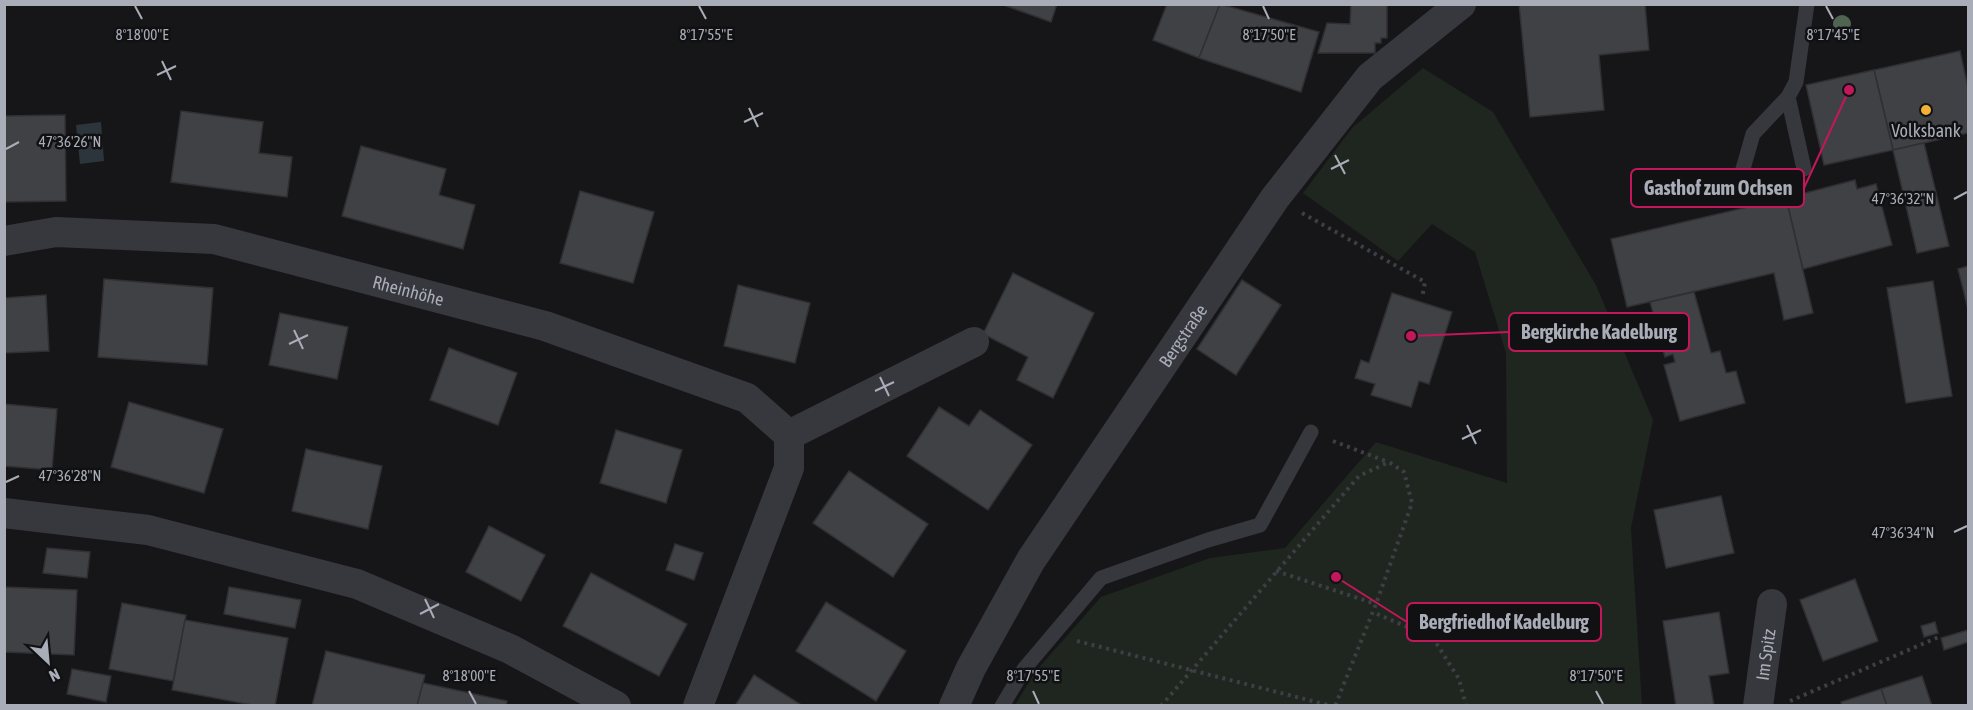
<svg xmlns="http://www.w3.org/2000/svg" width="1973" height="710" viewBox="0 0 1973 710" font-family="'Asap Condensed',sans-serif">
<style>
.green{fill:#1e261f}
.water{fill:#2c353c}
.building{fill:#404145;stroke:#303034;stroke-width:1.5}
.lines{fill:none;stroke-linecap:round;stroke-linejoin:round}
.path{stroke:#3d3f44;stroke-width:4;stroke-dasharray:3 4.5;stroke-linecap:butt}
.service{stroke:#37383d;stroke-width:15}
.minor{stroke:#37383d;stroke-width:30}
.tree{fill:#506452}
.ticks{fill:none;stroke:#a8adb8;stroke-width:2}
.poi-dot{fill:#f2b134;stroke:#111113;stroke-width:2}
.labels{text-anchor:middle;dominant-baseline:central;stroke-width:5;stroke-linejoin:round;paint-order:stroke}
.poi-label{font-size:18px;fill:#a8adb8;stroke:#111113}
.street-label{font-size:18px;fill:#a8adb8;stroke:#111113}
.ticks-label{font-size:15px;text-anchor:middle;fill:#a8adb8;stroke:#111113;stroke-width:5;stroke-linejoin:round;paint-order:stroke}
.leader{fill:none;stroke:#c2185b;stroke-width:2}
.callout-dot{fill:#c2185b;stroke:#111113;stroke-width:2}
.callout{fill:#111113;stroke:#c2185b;stroke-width:2}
.callout-label{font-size:20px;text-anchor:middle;font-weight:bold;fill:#a8adb8}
</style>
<rect width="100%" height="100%" fill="#161618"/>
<polygon class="green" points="1423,68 1493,112 1596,285 1653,420 1631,528 1642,705 1015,705 1035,672 1101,597 1210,558 1285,548 1376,442 1507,483 1506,353 1475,252 1432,224 1398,261 1303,193 1352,128"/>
<polygon class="water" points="101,122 104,161 80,164 76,125"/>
<g class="building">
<polygon points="1001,4 1057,4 1051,22"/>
<polygon points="1167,4 1220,4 1199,58 1153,40"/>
<polygon points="1220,4 1319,32 1301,92 1199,58"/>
<polygon points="1351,4 1387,4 1387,38 1381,38 1381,43 1375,43 1375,53 1318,53 1327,23 1350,24"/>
<polygon points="1519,4 1645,4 1649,50 1599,55 1604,110 1530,117"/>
<polygon points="1960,51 1968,88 1968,133 1893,150 1874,70"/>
<polygon points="1874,70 1893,150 1824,165 1806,85"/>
<polygon points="181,111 263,122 259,153 292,157 287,197 171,182"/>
<polygon points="65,115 66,201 4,202 4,116"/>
<polygon points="1924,143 1949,246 1917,253 1893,150"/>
<polygon points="361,146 446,169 439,195 475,205 463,249 342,216"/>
<polygon points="1855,180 1857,189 1876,184 1892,245 1803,269 1786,198"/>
<polygon points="580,191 654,212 633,283 560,263"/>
<polygon points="1786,198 1813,313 1784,320 1774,273 1627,307 1611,239"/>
<polygon points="1968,266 1968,309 1958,269"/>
<polygon points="1013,273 1094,313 1053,398 1017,380 1028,357 983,334"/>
<polygon points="104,279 213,288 207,365 98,357"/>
<polygon points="1242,280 1281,305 1236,375 1197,349"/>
<polygon points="1933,281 1952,396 1906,403 1887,288"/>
<polygon points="738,285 810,303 795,363 724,346"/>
<polygon points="1694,292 1711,353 1720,351 1726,373 1736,371 1745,403 1680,421 1664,365 1675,362 1673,354 1665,357 1650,302"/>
<polygon points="1392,293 1452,312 1429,384 1419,381 1411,407 1371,395 1375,384 1355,378 1361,360 1369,363"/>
<polygon points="46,295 49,351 4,353 4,298"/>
<polygon points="280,313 348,327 337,379 269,365"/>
<polygon points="449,348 517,373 498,425 430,400"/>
<polygon points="129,402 223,429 204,493 111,467"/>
<polygon points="4,404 57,409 52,470 4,466"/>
<polygon points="939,407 969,426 980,410 1032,445 988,510 907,456"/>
<polygon points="616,430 682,450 666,503 600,483"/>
<polygon points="306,449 382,466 368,529 292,511"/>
<polygon points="849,471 928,524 893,577 813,523"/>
<polygon points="1721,496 1734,553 1666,568 1654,510"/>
<polygon points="489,526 545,555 521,601 466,572"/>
<polygon points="675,544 703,553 694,580 666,570"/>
<polygon points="47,548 90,552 87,578 43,573"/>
<polygon points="591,573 687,624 659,676 563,626"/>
<polygon points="1855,579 1878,641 1823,661 1800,600"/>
<polygon points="4,587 77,590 74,655 4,652"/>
<polygon points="229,587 301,600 295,628 224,614"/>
<polygon points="826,602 906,651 876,701 796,651"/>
<polygon points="122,603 186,615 173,681 109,669"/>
<polygon points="1719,612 1729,673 1709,676 1714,706 1676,706 1663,621"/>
<polygon points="185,620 288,638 275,706 257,706 172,690"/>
<polygon points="1935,622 1938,633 1924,637 1921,626"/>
<polygon points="1968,630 1968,642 1944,650 1941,638"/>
<polygon points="326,651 425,675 417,706 312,706"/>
<polygon points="72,669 111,676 106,702 67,694"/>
<polygon points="754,675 803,706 735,706"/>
<polygon points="1922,676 1932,706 1887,706 1881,689"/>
<polygon points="423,683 507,701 506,706 417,706"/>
<polygon points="1881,689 1887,706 1842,706 1841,702"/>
</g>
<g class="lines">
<g class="path">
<polyline points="1302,213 1425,282 1422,298"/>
<polyline points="1333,441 1388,462"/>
<polyline points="1276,571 1376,604"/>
<polyline points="1377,614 1433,638 1459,679 1466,706"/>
<polyline points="1077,641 1332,706"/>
<polyline points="1790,701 1941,636"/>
<polyline points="1161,706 1359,476 1389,462 1404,472 1412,503 1376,604 1335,706"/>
</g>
<g class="service">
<polyline points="1788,97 1804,169"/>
<polyline points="1739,183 1753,134 1788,97 1796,82 1807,4"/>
<polyline points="1002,706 1024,669 1101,578 1208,540 1260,525 1311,432"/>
</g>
<g class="minor">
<path id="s1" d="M4 241 56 232 214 239 545 326 747 398 789 435V468L698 706"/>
<polyline points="789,435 974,342"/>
<polyline points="4,513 148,530 357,584 510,649 616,706"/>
<path id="s2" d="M954 706 971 668 1031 560 1275 198 1370 77 1461 4"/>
<path id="s3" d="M1758 706 1772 604"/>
</g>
</g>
<circle class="tree" cx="1842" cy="24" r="9"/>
<path class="ticks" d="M135 6 142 19M699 6 706 19M1263 6 1269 19M1826 6 1833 19M162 61 171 80M157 75 176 66M749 108 758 127M744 122 763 113M6 149 19 142M1335 155 1345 174M1331 169 1349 160M1954 199 1967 192M294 330 303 349M289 344 308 335M880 377 889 396M875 391 894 382M1467 425 1476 444M1462 439 1481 430M6 482 19 476M1954 532 1967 526M425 599 434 618M420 614 439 604M469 691 476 704M1033 691 1039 704M1596 691 1603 704"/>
<circle class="poi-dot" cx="1926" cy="110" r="6"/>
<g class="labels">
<g class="poi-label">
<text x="1926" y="130">Volksbank</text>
</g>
<g class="street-label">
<text stroke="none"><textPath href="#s1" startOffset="412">Rheinhöhe</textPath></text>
<text stroke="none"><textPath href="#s2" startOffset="436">Bergstraße</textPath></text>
<text stroke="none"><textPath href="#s3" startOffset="52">Im Spitz</textPath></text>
</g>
</g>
<g class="ticks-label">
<text x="142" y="40">8°18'00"E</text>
<text x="706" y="40">8°17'55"E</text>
<text x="1269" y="40">8°17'50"E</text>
<text x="1833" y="40">8°17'45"E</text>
<text x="70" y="147">47°36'26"N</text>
<text x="1903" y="204">47°36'32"N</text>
<text x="70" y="481">47°36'28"N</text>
<text x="1903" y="538">47°36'34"N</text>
<text x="469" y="681">8°18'00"E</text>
<text x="1033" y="681">8°17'55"E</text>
<text x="1596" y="681">8°17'50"E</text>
</g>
<path class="leader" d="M1849 90L1804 188M1411 336L1509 332M1336 577L1407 622"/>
<g class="callout-dot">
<circle cx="1849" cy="90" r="6"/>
<circle cx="1411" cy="336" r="6"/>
<circle cx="1336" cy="577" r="6"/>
</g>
<g class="callout">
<rect x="1631" y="169" width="173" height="38" rx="6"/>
<rect x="1509" y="313" width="180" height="38" rx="6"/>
<rect x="1407" y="603" width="194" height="38" rx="6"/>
</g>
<g class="callout-label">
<text x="1718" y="195">Gasthof zum Ochsen</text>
<text x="1599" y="339">Bergkirche Kadelburg</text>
<text x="1504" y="629">Bergfriedhof Kadelburg</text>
</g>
<rect width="1973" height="710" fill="none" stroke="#a8adb8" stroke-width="12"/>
<g transform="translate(48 662) rotate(154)" stroke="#111113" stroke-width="4.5" paint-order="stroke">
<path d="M0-4.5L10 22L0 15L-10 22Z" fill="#a8adb8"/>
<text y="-9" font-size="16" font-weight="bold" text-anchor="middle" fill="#a8adb8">N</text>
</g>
</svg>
